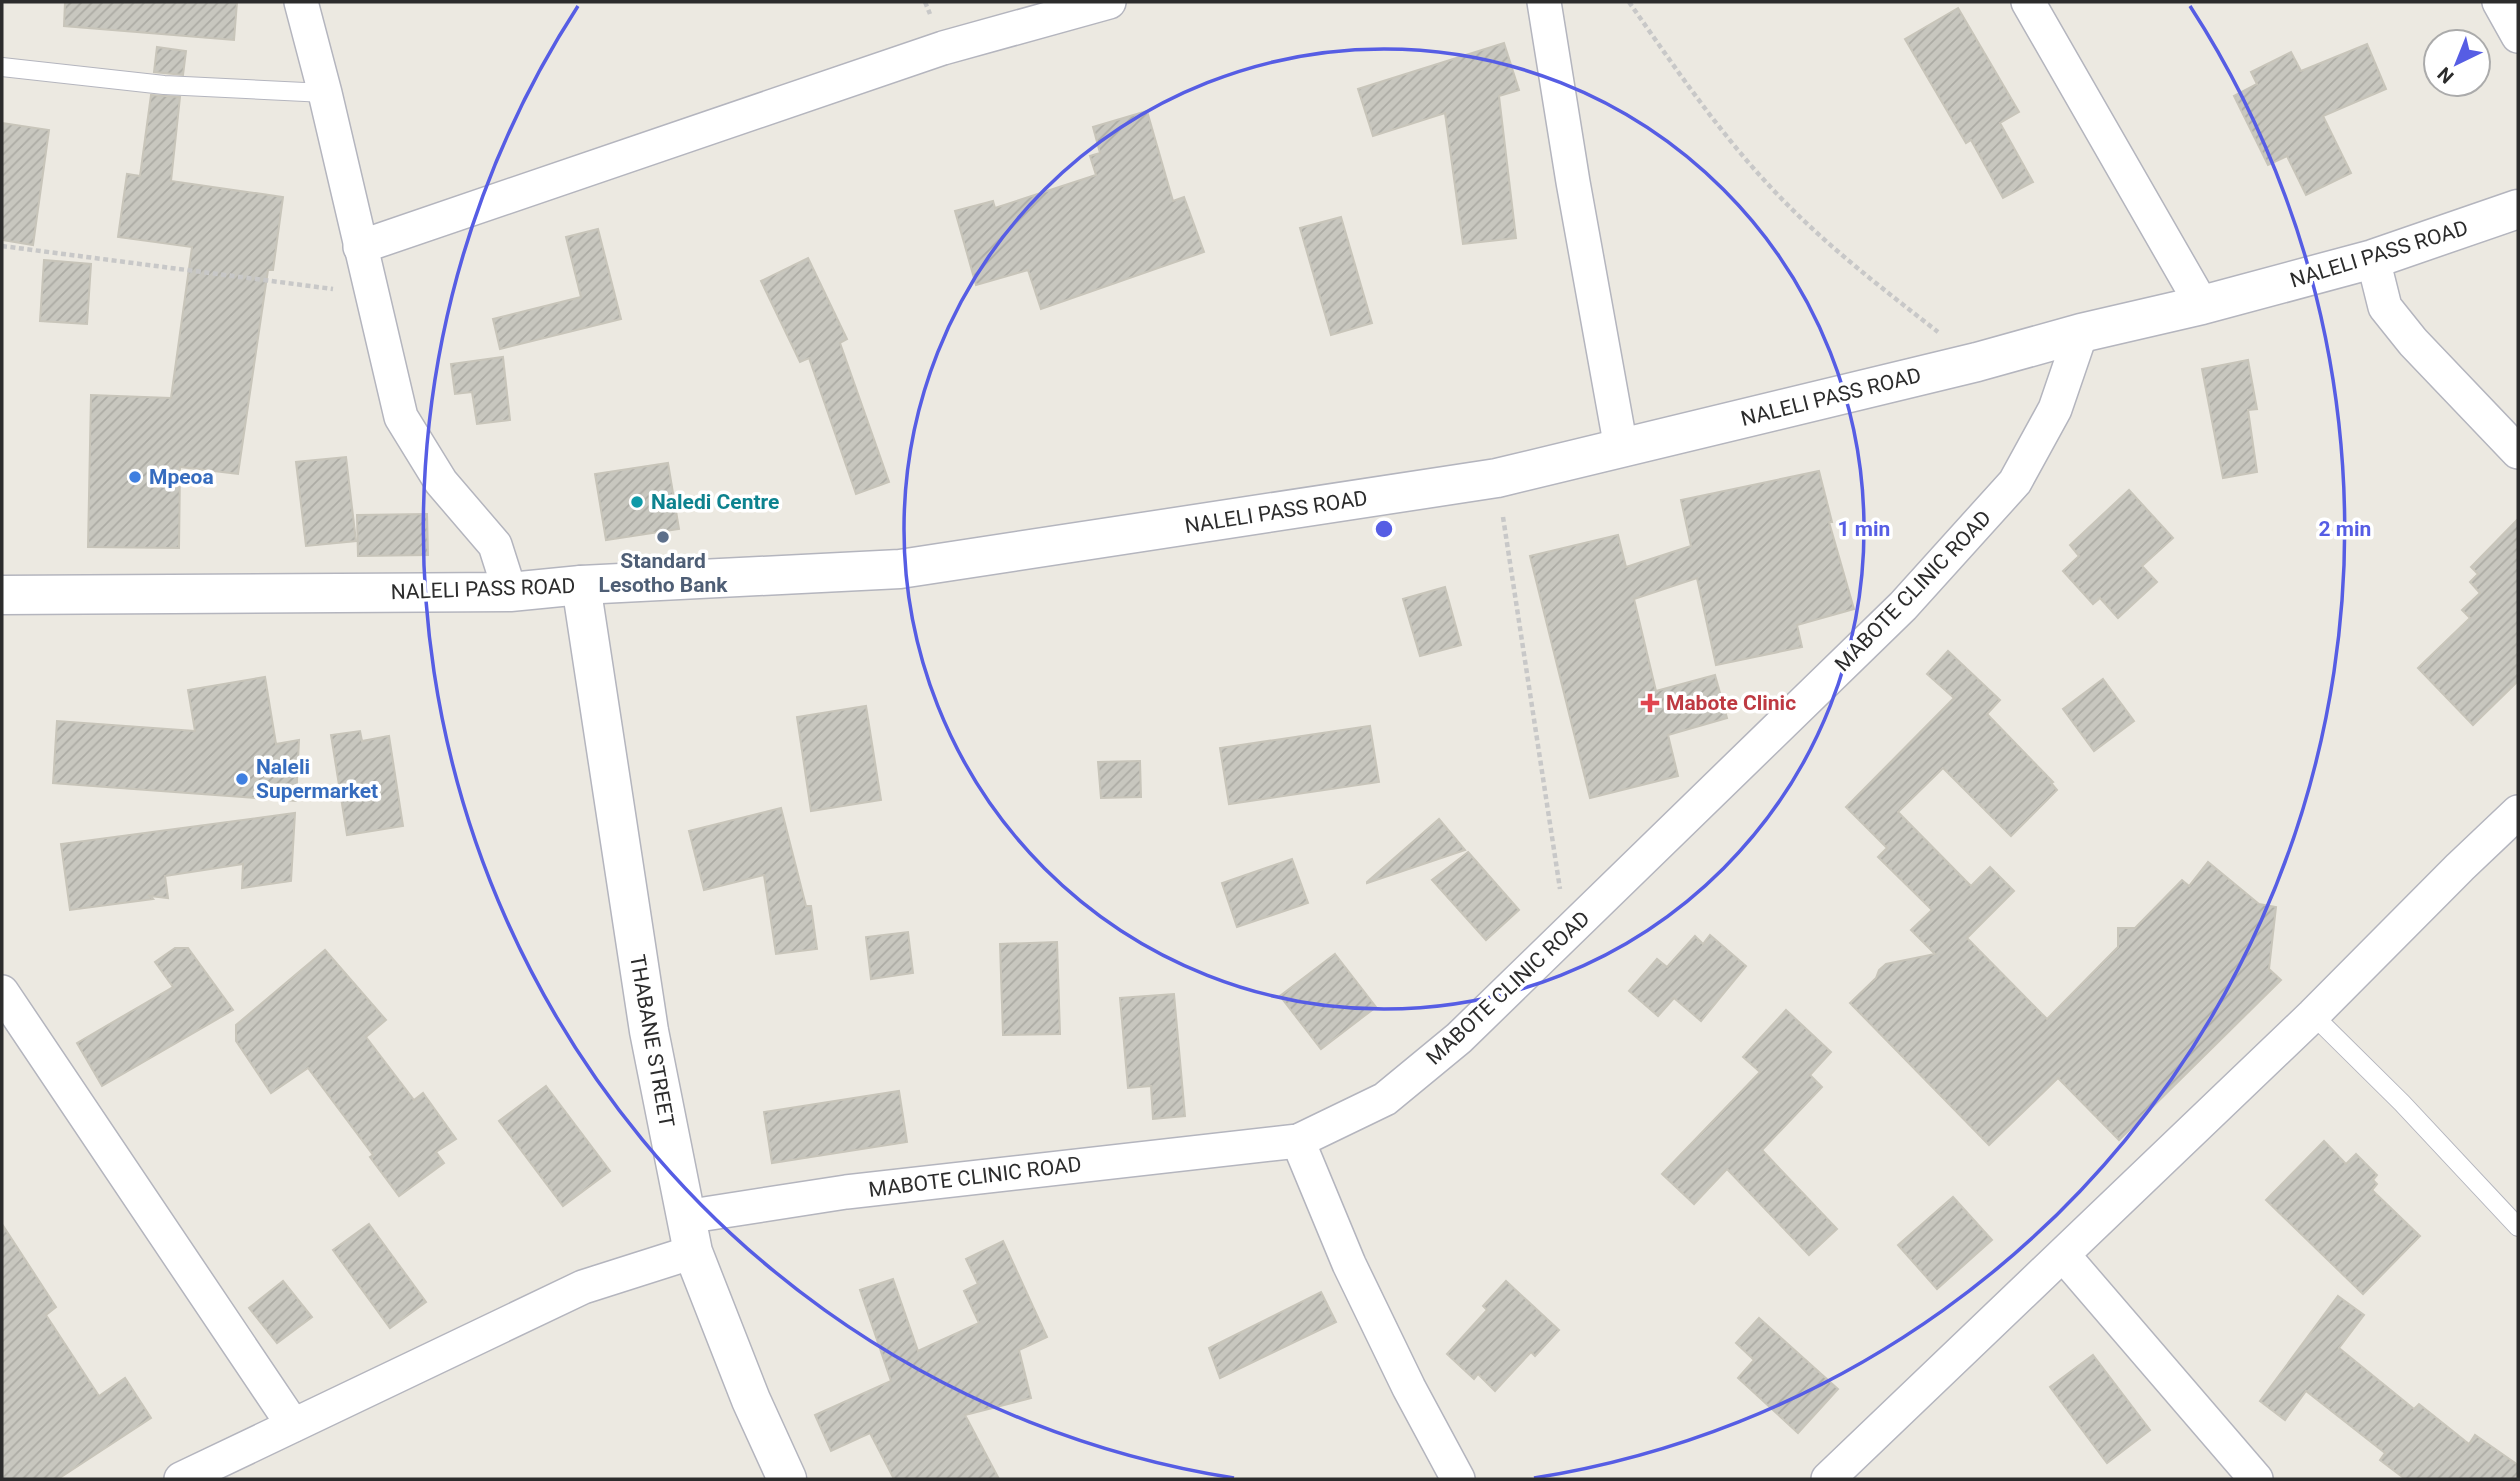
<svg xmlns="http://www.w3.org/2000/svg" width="2520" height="1481" viewBox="0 0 2520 1481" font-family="Roboto,sans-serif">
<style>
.building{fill:url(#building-hatch);stroke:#c8c5ba;stroke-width:2}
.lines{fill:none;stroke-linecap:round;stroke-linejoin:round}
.lane-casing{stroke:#b4b5be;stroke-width:20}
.street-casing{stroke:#b4b5be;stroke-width:36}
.secondary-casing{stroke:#b4b5be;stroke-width:41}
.path{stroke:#c8c8c8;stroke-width:4.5;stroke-dasharray:5 3.5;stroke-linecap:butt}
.lane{stroke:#fff;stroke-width:18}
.street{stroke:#fff;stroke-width:33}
.secondary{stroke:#fff;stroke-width:38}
.ring{fill:none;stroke:#565de4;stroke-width:3.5}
.shop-dot{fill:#3f7fe0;stroke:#fff;stroke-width:2.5}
.culture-dot{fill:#0f9aa8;stroke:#fff;stroke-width:2.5}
.service-dot{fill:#5c6f8a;stroke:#fff;stroke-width:2.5}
.health-dot{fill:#e0444e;stroke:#fff;stroke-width:2.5}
.labels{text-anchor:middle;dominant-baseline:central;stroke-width:7;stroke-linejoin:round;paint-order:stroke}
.street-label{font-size:21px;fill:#2c2c2c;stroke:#fff}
.shop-label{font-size:21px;font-weight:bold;fill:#366cbe;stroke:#fff;text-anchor:start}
.culture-label{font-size:21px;font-weight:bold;fill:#0d838f;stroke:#fff;text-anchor:start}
.service-label{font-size:21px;font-weight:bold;fill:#4e5e75;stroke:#fff}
.health-label{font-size:21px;font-weight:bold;fill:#be3a42;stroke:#fff;text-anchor:start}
.centre{fill:#565de4;stroke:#fff;stroke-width:3.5}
.ring-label{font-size:21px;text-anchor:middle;font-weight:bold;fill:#565de4;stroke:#fff;stroke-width:7;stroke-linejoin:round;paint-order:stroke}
</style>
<defs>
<pattern id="building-hatch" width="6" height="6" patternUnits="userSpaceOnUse" patternTransform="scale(1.75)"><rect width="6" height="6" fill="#c8c7bf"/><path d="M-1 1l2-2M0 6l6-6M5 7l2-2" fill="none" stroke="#acaba4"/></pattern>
</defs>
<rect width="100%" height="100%" fill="#ece9e1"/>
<g class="building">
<polygon points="65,2 237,2 234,40 64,26"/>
<polygon points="1958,8 2019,112 2000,123 2033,182 2003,198 1971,140 1966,143 1905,39"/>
<polygon points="1504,43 1519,90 1499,96 1516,238 1463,244 1445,113 1373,136 1358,89"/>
<polygon points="2367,44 2386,89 2323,116 2351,173 2306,195 2287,156 2268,165 2234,96 2257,84 2251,72 2291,52 2301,71"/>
<polygon points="157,47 186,51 183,75 154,72"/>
<polygon points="151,95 180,97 171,181 283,197 273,270 268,270 238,474 180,467 179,548 88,547 91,395 171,398 192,247 118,237 127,174 140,176"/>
<polygon points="1147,111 1173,201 1184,197 1204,252 1041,309 1028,270 976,285 955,211 993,201 995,208 1096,175 1090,156 1100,153 1093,127"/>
<polygon points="2,123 49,130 33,245 2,240"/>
<polygon points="1341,217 1372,323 1331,335 1300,228"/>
<polygon points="598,229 621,319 500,349 493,319 581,297 566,237"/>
<polygon points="808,258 847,339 840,343 889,482 856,494 809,358 800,362 761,281"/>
<polygon points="44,260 91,264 87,324 40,321"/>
<polygon points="503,357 510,420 477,424 472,392 455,394 451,364"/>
<polygon points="2248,360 2257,409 2248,410 2257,472 2223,478 2202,369"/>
<polygon points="346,457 356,541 306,546 296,462"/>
<polygon points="668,463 679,529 606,540 595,474"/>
<polygon points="1819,471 1832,522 1829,522 1854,609 1797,625 1802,647 1716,665 1697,578 1634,599 1656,691 1715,675 1727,718 1668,735 1678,776 1590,798 1530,556 1618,535 1626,567 1691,546 1681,500"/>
<polygon points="2129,490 2173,538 2142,566 2157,582 2118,618 2100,598 2093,604 2063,571 2079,556 2070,545"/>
<polygon points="427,514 428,555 358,556 357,515"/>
<polygon points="2518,519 2518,681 2473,725 2418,668 2470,618 2462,610 2480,593 2470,582 2478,574 2471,567"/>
<polygon points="1445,587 1461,645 1420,656 1403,599"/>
<polygon points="1948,651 2000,700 1987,714 2053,782 2051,783 2057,790 2011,836 1943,768 1898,812 1971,886 1990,867 2014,891 1967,938 2047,1019 2118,947 2118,928 2135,928 2182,880 2189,886 2208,862 2259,904 2276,907 2269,969 2281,980 2119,1140 2058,1078 1989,1145 1850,1003 1876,978 1879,970 1886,964 1935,954 1911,930 1932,910 1878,857 1887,848 1846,807 1954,698 1927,674"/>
<polygon points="265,677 276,744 299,740 296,801 53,783 57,721 195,731 188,690"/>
<polygon points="2103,679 2134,721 2094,751 2063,709"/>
<polygon points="866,706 881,800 811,811 797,717"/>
<polygon points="1370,726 1379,782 1229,804 1220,748"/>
<polygon points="360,731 362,741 389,736 403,826 347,835 331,735"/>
<polygon points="1140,761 1141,797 1101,798 1098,762"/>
<polygon points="781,808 806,906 811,906 817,949 776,954 764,875 704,890 689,831"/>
<polygon points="295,813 291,881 242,888 243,864 165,876 168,898 150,896 153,899 70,910 61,844"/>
<polygon points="1439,819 1465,850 1367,883 1367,882"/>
<polygon points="1468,852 1519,910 1486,940 1432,880"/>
<polygon points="1292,859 1308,903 1237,927 1222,883"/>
<polygon points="908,932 913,973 871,979 866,937"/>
<polygon points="1710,935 1746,966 1701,1021 1674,998 1658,1016 1629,991 1657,959 1667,967 1695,936 1703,944"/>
<polygon points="1057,942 1060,1034 1003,1035 1000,944"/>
<polygon points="175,948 188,948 233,1010 102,1086 77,1043 173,987 155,962"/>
<polygon points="325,950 386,1020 366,1037 414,1100 423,1093 456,1139 436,1152 444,1163 399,1196 370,1157 373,1155 308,1068 271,1093 236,1041 236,1025"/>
<polygon points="1335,954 1376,1007 1321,1049 1280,996"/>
<polygon points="1174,994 1185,1116 1153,1119 1151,1086 1128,1088 1120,998"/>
<polygon points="1786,1010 1831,1052 1810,1075 1822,1087 1762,1150 1837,1229 1809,1255 1727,1169 1694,1204 1662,1174 1760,1072 1743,1057"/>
<polygon points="546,1086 610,1171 563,1206 499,1121"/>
<polygon points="899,1091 907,1142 772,1163 764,1112"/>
<polygon points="2324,1141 2346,1164 2356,1154 2377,1175 2373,1180 2377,1184 2372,1190 2420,1236 2363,1294 2266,1200"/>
<polygon points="1953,1197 1992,1240 1937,1289 1898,1245"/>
<polygon points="2,1224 56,1307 46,1315 99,1396 125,1378 151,1418 58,1479 2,1479"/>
<polygon points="369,1224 426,1302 390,1328 333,1250"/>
<polygon points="1003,1241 1047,1337 1019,1350 1031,1398 965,1415 999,1479 894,1479 870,1433 831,1451 815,1415 891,1381 860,1290 893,1279 918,1351 979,1323 964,1291 978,1284 966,1259"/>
<polygon points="283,1281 312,1317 277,1343 249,1308"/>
<polygon points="1506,1281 1559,1330 1535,1356 1531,1352 1495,1391 1478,1374 1474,1379 1447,1354 1487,1310 1483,1306"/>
<polygon points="1321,1292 1336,1322 1220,1378 1209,1348"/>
<polygon points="2338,1296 2364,1315 2339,1348 2414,1409 2419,1404 2469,1444 2475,1435 2518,1465 2518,1479 2405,1479 2380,1460 2385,1453 2306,1391 2285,1420 2260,1401"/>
<polygon points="1759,1318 1838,1389 1798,1433 1738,1378 1754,1360 1736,1343"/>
<polygon points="2093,1355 2150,1430 2107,1463 2050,1387"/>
</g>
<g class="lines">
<defs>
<g id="lane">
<polyline points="2,67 164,85 325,93"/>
<polyline points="2313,1015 2402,1103 2518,1227"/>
</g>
<g id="street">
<polyline points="301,2 325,93 401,417 441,482 495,545 510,592"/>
<polyline points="1544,2 1573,182 1621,448"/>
<polyline points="2028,2 2202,305"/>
<polyline points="2499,2 2518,36"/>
<polyline points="360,247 943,48 1109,2"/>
<polyline points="2373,259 2385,307 2413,342 2518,452"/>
<polyline points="2,992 293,1425"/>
<polyline points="1298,1141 1349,1264 1409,1388 1458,1479"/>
<polyline points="685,1217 846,1192 1298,1141 1385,1099 1459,1038 1903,606 2015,482 2055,409 2081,333"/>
<polyline points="2064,1256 2256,1479"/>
<polyline points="181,1479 583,1287 693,1252"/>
<polyline points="1828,1479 2313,1015 2460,867 2518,812"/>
</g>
<g id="secondary">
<polyline points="581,585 649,1031 693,1252 751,1400 787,1479"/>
<polyline points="2,595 510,592 581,585 900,569 1497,478 1977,362 2081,333 2202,305 2373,259 2518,209"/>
</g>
</defs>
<use href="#lane" class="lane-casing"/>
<use href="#street" class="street-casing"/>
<use href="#secondary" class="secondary-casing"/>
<g class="path">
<polyline points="925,2 930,14"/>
<path d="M1629 2C1676 69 1722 137 1779 196 1828 247 1883 289 1938 332"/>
<polyline points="2,246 333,289"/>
<polyline points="1503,517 1560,889"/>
</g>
<use href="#lane" class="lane"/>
<use href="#street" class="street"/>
<use href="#secondary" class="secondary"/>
</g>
<g class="ring">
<circle cx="1384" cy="529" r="480"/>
<path d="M1234 1478A961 961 0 0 1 578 6M2190 6A961 961 0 0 1 1534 1478"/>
</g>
<g class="shop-dot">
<circle cx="135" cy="477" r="7"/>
<circle cx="242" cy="779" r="7"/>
</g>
<circle class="culture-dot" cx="637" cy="502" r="7"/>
<circle class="service-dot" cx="663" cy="537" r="7"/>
<path class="health-dot" d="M1646.5 692.5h7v7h7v7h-7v7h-7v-7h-7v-7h7z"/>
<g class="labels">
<g class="street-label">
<text transform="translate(2379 254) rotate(-17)">NALELI PASS ROAD</text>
<text transform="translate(1831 397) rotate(-14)">NALELI PASS ROAD</text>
<text transform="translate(1276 512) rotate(-9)">NALELI PASS ROAD</text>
<text transform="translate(483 589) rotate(-2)">NALELI PASS ROAD</text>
<text transform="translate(1913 591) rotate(-46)">MABOTE CLINIC ROAD</text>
<text transform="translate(1508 988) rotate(-43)">MABOTE CLINIC ROAD</text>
<text transform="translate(652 1041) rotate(80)">THABANE STREET</text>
<text transform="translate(975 1177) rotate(-7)">MABOTE CLINIC ROAD</text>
</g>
<g class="shop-label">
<text x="149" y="477">Mpeoa</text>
<text x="256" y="767">Naleli<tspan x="256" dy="24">Supermarket</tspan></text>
</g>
<g class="culture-label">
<text x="651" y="502">Naledi Centre</text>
</g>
<g class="service-label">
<text x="663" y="561">Standard<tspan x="663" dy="24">Lesotho Bank</tspan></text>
</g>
<g class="health-label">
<text x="1666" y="703">Mabote Clinic</text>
</g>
</g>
<circle cx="1384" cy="529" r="10" class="centre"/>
<g class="ring-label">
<text x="1864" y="536">1 min</text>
<text x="2345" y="536">2 min</text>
</g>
<rect width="2520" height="1481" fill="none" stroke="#2c2c2c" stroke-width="7"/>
<g transform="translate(2457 63) rotate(223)"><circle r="33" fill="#ffffff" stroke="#ababab" stroke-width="2"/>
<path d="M0-5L12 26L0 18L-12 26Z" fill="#565de4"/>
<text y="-10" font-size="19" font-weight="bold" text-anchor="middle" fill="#2c2c2c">N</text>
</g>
</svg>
